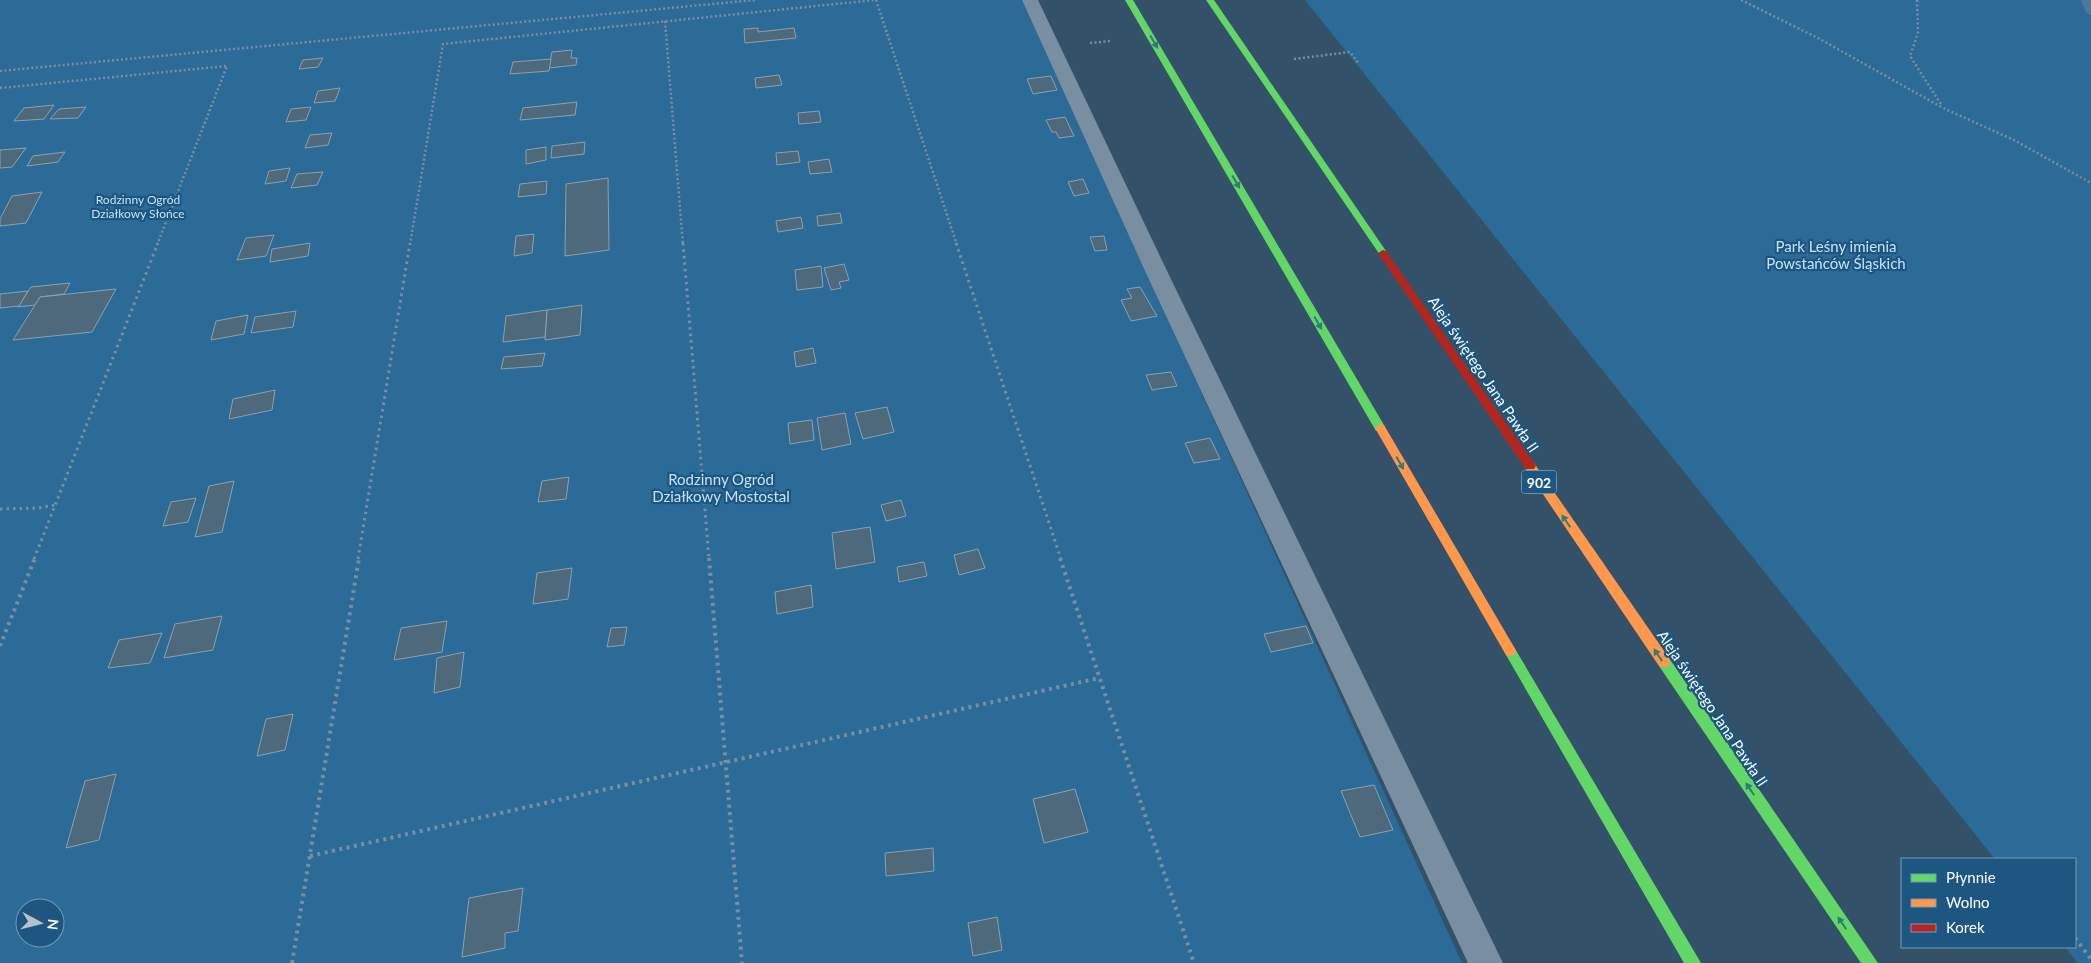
<svg xmlns="http://www.w3.org/2000/svg" width="2091" height="963" viewBox="0 0 2091 963" font-family="Lato,sans-serif">
<style>
.green{fill:#2c6b97;fill-rule:evenodd}
.lines{fill:none;stroke-linecap:round;stroke-linejoin:round}
.stream{fill:#4e7898;fill-rule:evenodd}
.building{fill:#4e687c;stroke:#8ca0af}
.path-far2{stroke:#798ea0;stroke-width:2.5;stroke-dasharray:2 2.5;stroke-linecap:butt}
.path-far1{stroke:#798ea0;stroke-width:3;stroke-dasharray:2.5 4;stroke-linecap:butt}
.path{stroke:#798ea0;stroke-width:4;stroke-dasharray:3 4.5;stroke-linecap:butt}
.lane{fill:#798ea0;fill-rule:evenodd}
.fast{fill:#63d668;fill-rule:evenodd}
.slow{fill:#ff974d;fill-rule:evenodd}
.jam{fill:#b3261e;fill-rule:evenodd}
.oneway{fill:#317c7a}
.labels{text-anchor:middle;dominant-baseline:central;stroke-width:4.5;stroke-linejoin:round;paint-order:stroke}
.far-park-label{font-size:12px;fill:#c5e3f7;stroke:#1c5681}
.shield{fill:#1c5681;stroke:#bbccd9;stroke-width:1}
.shield-label{font-size:14px;font-weight:bold;fill:#fff}
.park-label{font-size:15px;fill:#c5e3f7;stroke:#1c5681}
.street-label{font-size:15px;fill:#fff;stroke:#1c5681}
</style>
<rect width="100%" height="100%" fill="#33526a"/>
<g class="green">
<path d="M0 0H1022L1462 963H0ZM25 908H55V938H25Z"/>
<polygon points="1305,0 2091,0 2091,963 2078,963 2065,947 2075,947 2075,859 1995,859"/>
</g>
<g class="lines">
<polygon class="stream" points="2081,0 2091,0 2091,15 2086,12"/>
</g>
<g class="building">
<polygon points="758,28 758,32 794,28 796,38 745,43 744,29"/>
<polygon points="572,50 571,58 577,58 576,65 549,68 552,52"/>
<polygon points="323,58 318,67 299,69 303,60"/>
<polygon points="551,59 549,71 510,74 513,62"/>
<polygon points="779,75 782,85 756,88 755,78"/>
<polygon points="1051,76 1057,90 1033,94 1027,79"/>
<polygon points="340,88 335,101 314,103 318,91"/>
<polygon points="577,102 575,115 520,120 523,108"/>
<polygon points="54,105 44,119 14,121 24,108"/>
<polygon points="86,107 78,118 50,119 59,109"/>
<polygon points="311,107 306,120 286,122 291,109"/>
<polygon points="819,111 821,122 799,124 798,113"/>
<polygon points="1065,117 1074,136 1059,138 1056,132 1052,132 1046,120"/>
<polygon points="332,133 328,145 305,148 310,135"/>
<polygon points="585,142 584,154 551,158 552,146"/>
<polygon points="546,147 546,160 526,164 526,150"/>
<polygon points="26,148 12,167 0,168 0,150"/>
<polygon points="798,151 800,162 777,165 776,153"/>
<polygon points="65,152 58,162 27,166 33,156"/>
<polygon points="829,159 832,172 810,174 808,162"/>
<polygon points="290,168 286,181 265,184 269,171"/>
<polygon points="323,172 317,185 291,188 297,174"/>
<polygon points="608,178 609,250 565,256 566,184"/>
<polygon points="1083,179 1089,193 1074,196 1068,182"/>
<polygon points="547,181 546,194 518,197 520,184"/>
<polygon points="42,192 26,223 0,226 0,219 12,196"/>
<polygon points="840,213 842,223 818,226 817,216"/>
<polygon points="801,217 803,228 778,232 776,221"/>
<polygon points="534,234 532,253 514,256 516,236"/>
<polygon points="274,235 266,256 237,260 246,238"/>
<polygon points="1104,236 1107,250 1095,251 1090,237"/>
<polygon points="310,243 308,256 270,262 272,249"/>
<polygon points="844,264 849,280 839,282 841,288 831,290 824,268"/>
<polygon points="821,266 823,287 797,290 795,270"/>
<polygon points="70,283 64,294 40,297 35,305 18,307 31,287"/>
<polygon points="1140,287 1157,316 1131,321 1121,300 1132,298 1127,289"/>
<polygon points="116,289 92,332 13,340 40,297"/>
<polygon points="28,291 19,306 0,308 0,294"/>
<polygon points="582,305 580,335 545,340 547,310"/>
<polygon points="547,310 545,337 503,342 506,316"/>
<polygon points="296,311 293,327 251,333 255,317"/>
<polygon points="248,315 244,334 211,340 216,321"/>
<polygon points="813,348 816,363 796,367 794,352"/>
<polygon points="545,353 542,366 501,369 504,357"/>
<polygon points="1171,372 1177,386 1152,390 1146,375"/>
<polygon points="275,390 272,410 229,419 233,399"/>
<polygon points="887,407 894,432 863,439 855,413"/>
<polygon points="845,413 851,444 822,450 817,418"/>
<polygon points="812,420 814,440 790,444 788,423"/>
<polygon points="1210,438 1220,459 1194,463 1185,443"/>
<polygon points="569,477 566,499 538,502 542,481"/>
<polygon points="234,481 222,532 195,537 209,486"/>
<polygon points="196,498 188,522 163,526 171,502"/>
<polygon points="901,500 906,516 886,521 881,505"/>
<polygon points="870,527 875,562 836,569 832,533"/>
<polygon points="978,549 985,568 959,575 954,555"/>
<polygon points="924,562 927,576 899,582 897,567"/>
<polygon points="572,568 568,599 533,604 537,573"/>
<polygon points="811,585 813,607 777,614 775,592"/>
<polygon points="222,616 213,650 164,658 175,624"/>
<polygon points="447,621 442,652 394,660 401,628"/>
<polygon points="1306,626 1313,643 1271,652 1264,634"/>
<polygon points="627,627 624,645 607,647 611,628"/>
<polygon points="162,633 150,663 108,668 119,640"/>
<polygon points="464,652 460,687 434,693 437,658"/>
<polygon points="293,714 285,750 257,756 266,719"/>
<polygon points="116,774 99,840 66,848 85,781"/>
<polygon points="1374,785 1393,830 1360,837 1341,791"/>
<polygon points="1075,789 1088,832 1044,843 1033,799"/>
<polygon points="933,848 934,871 886,876 885,853"/>
<polygon points="523,888 518,931 505,933 505,948 462,957 469,898"/>
<polygon points="997,917 1002,950 973,956 968,923"/>
</g>
<g class="lines">
<g class="path-far2">
<polyline points="876,0 957,245"/>
<polyline points="1741,0 1818,38 1943,108 2014,140 2091,183"/>
<polyline points="1917,0 1918,33 1910,56 1942,106"/>
<polyline points="665,21 683,245"/>
<polyline points="1090,43 1111,41"/>
<polyline points="1294,59 1350,52 1359,64"/>
<polyline points="0,71 755,0"/>
<polyline points="0,88 227,66 157,245"/>
<polyline points="410,245 443,44 875,0"/>
</g>
<g class="path-far1">
<polyline points="683,243 709,559"/>
<polyline points="956,243 1061,559"/>
<polyline points="0,509 39,508 55,505"/>
<polyline points="34,559 158,243"/>
<polyline points="358,559 410,243"/>
</g>
<g class="path">
<polyline points="709,558 742,963"/>
<polyline points="1060,558 1194,963"/>
<polyline points="0,646 35,558"/>
<polyline points="310,856 1099,678"/>
<polyline points="2075,938 2091,959"/>
<polyline points="292,963 359,558"/>
</g>
<polygon class="lane" points="1022,0 1038,0 1168,273 1503,963 1468,963 1146,273"/>
<g class="fast">
<polygon points="1125,0 1133,0 1384,425 1385,428 1384,431 1376,431"/>
<polygon points="1206,0 1214,0 1386,251 1386,255 1380,255"/>
<polygon points="1510,646 1514,647 1701,963 1684,963 1506,655 1504,651 1506,647"/>
<polygon points="1664,657 1669,658 1878,963 1861,963 1659,666 1658,662 1659,658"/>
</g>
<g class="slow">
<polygon points="1380,424 1384,425 1514,647 1516,651 1514,655 1510,656 1506,655 1375,428"/>
<polygon points="1530,462 1534,463 1669,658 1670,662 1669,666 1664,667 1659,666 1526,469 1524,466"/>
</g>
<polygon class="jam" points="1383,250 1386,251 1534,463 1536,466 1534,469 1526,469 1378,253"/>
</g>
<defs><path id="oneway-solid" d="M-6-.8H1V-3.2L6.5 0L1 3.2V.8H-6Z" transform="scale(1.25)"/></defs>
<g class="oneway">
<use href="#oneway-solid" transform="translate(1154 42) rotate(60)"/>
<use href="#oneway-solid" transform="translate(1236 182) rotate(60)"/>
<use href="#oneway-solid" transform="translate(1318 323) rotate(60)"/>
<use href="#oneway-solid" transform="translate(1400 463) rotate(60)"/>
<use href="#oneway-solid" transform="translate(1566 521) rotate(-124)"/>
<use href="#oneway-solid" transform="translate(1658 655) rotate(-124)"/>
<use href="#oneway-solid" transform="translate(1750 789) rotate(-124)"/>
<use href="#oneway-solid" transform="translate(1842 923) rotate(-124)"/>
</g>
<g class="labels">
<g class="far-park-label">
<text x="138" y="199">Rodzinny Ogród<tspan x="138" dy="14">Działkowy Słońce</tspan></text>
</g>
<rect class="shield" x="1521.5" y="470.5" width="35" height="23" rx="4"/>
<g class="shield-label">
<text x="1539" y="482">902</text>
</g>
<g class="park-label">
<text x="1836" y="246">Park Leśny imienia<tspan x="1836" dy="17">Powstańców Śląskich</tspan></text>
<text x="721" y="479">Rodzinny Ogród<tspan x="721" dy="17">Działkowy Mostostal</tspan></text>
</g>
<g class="street-label">
<text transform="translate(1484 374) rotate(56)">Aleja świętego Jana Pawła II</text>
<text transform="translate(1713 708) rotate(56)">Aleja świętego Jana Pawła II</text>
</g>
</g>
<rect x="1901" y="858" width="175" height="90" fill="#1c5681" stroke="#779ab3"/>
<rect x="1911" y="874" width="25" height="8" fill="#63d668" stroke="#779ab3"/>
<text x="1946" y="883" font-size="15" fill="#ffffff">Płynnie</text>
<rect x="1911" y="899" width="25" height="8" fill="#ff974d" stroke="#779ab3"/>
<text x="1946" y="908" font-size="15" fill="#ffffff">Wolno</text>
<rect x="1911" y="924" width="25" height="8" fill="#b3261e" stroke="#779ab3"/>
<text x="1946" y="933" font-size="15" fill="#ffffff">Korek</text>
<g transform="translate(40 923) rotate(97)"><circle r="24" fill="#1c5681" stroke="#779ab3"/>
<path d="M0-4L9 19L0 12L-9 19Z" fill="#b8c2cb"/>
<text y="-8" font-size="14" font-weight="bold" text-anchor="middle" fill="#ffffff">N</text>
</g>
</svg>
